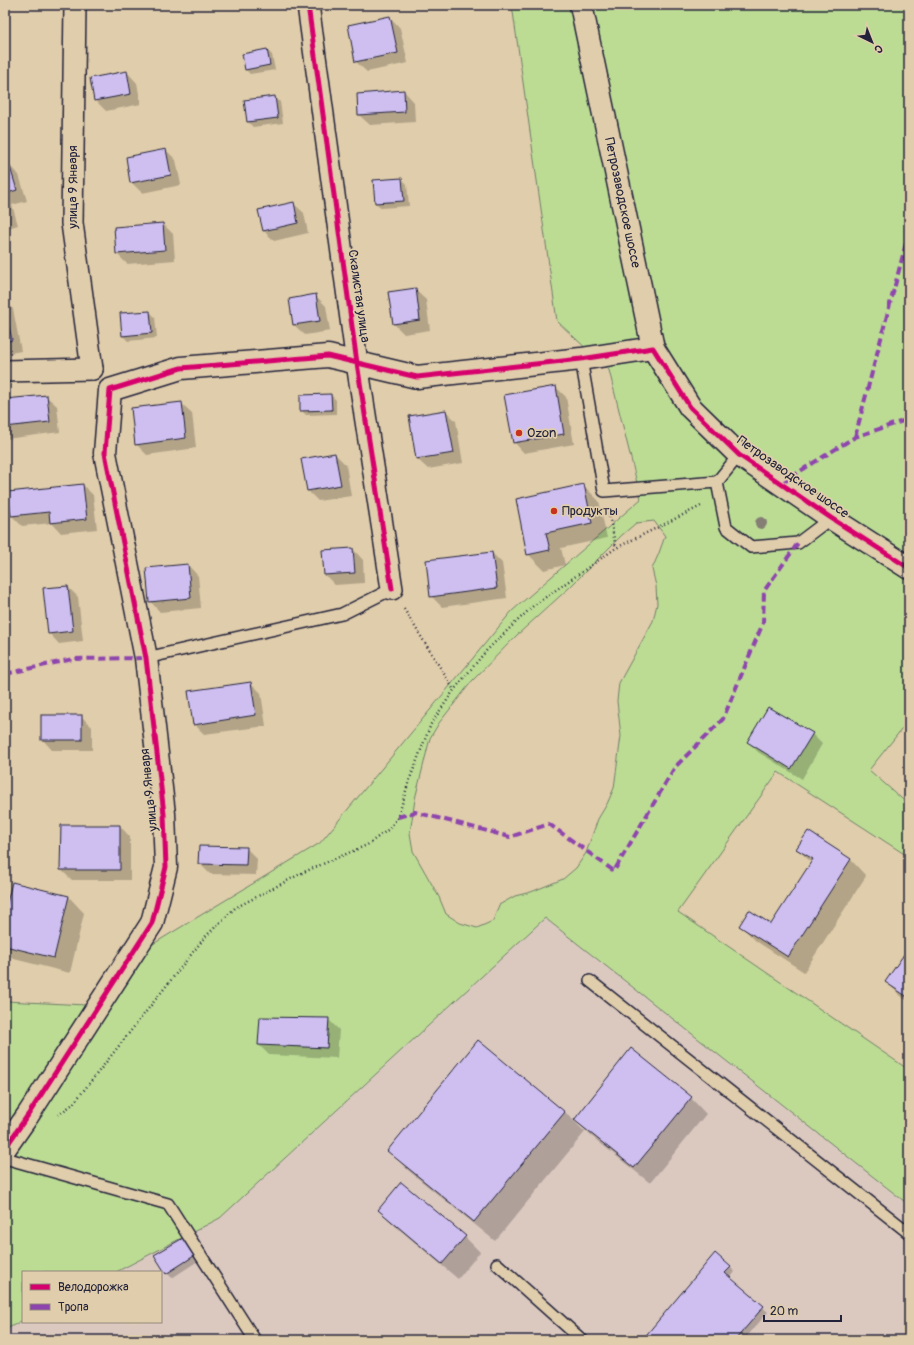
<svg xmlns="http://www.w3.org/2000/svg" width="914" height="1345" viewBox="0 0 914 1345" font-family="Pangolin,sans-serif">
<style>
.built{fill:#dbc9c0}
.green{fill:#bcdc94;stroke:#6f7f68;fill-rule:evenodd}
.shadow{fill:#0003}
.building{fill:#cebff0;stroke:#22223b}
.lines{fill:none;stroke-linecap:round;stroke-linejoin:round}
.lane-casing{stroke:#22223b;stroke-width:14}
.street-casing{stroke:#22223b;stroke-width:24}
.secondary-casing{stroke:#22223b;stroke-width:25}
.path{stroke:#22223b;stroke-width:2.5;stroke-dasharray:1 3;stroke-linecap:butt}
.lane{stroke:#e0cdab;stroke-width:11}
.street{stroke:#e0cdab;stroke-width:21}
.secondary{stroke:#e0cdab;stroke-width:22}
.quiet{stroke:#8e44ad;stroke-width:4;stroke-dasharray:8 4;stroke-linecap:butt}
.cycleway-casing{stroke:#e0cdab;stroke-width:8}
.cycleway{stroke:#d6006c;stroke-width:5}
.tree{fill:#847e75}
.poi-dot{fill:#c8321e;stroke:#e0cdab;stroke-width:1.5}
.labels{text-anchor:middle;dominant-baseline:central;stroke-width:3.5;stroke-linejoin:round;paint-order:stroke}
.street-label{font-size:13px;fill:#22223b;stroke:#e0cdab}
.poi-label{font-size:13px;fill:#22223b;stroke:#e0cdab;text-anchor:start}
</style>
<rect width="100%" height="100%" fill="#e0cdab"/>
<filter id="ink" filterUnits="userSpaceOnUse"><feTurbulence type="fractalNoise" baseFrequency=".025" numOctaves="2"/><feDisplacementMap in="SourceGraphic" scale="8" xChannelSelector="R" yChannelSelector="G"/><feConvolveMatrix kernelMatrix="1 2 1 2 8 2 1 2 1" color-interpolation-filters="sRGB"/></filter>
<g filter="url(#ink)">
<polygon class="built" points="545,918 909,1205 909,1340 5,1340 5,1330 23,1320 23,1322 161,1322 161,1272 116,1272 220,1218"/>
<path class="green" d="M512 5H909V720L869 770 909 805V857L778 772 678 912 909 1070V1205L545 918 220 1218 116 1272H23V1320L5 1330V1001L86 1005 130 958 320 843 512 611 641 499 609 370 557 321ZM654 521 665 536 659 553 652 569 656 586 657 604 653 621 619 683 617 701 621 736 614 788 607 804 598 819 586 853 576 868 563 879 531 892 515 896 499 905 493 921 477 928 460 923 446 914 439 897 413 851 410 833 415 799 430 738 439 723 472 681 516 636 570 587 622 535 636 523Z"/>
<g class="shadow">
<polygon points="390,17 400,28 408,63 367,72 356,62 349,26"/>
<polygon points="267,50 272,55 275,70 250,74 245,69"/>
<polygon points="127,72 137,83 141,104 106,111 95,100"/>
<polygon points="404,91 414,102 415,122 370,125 359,115"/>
<polygon points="275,97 280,102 283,123 253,127 248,122"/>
<polygon points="166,150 176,160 181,185 142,193 131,182"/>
<polygon points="9,165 19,175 27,201 12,205 18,225 5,229 5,166"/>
<polygon points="402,179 407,184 409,206 381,208 376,203"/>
<polygon points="293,203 304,213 308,233 274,241 264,231"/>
<polygon points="163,224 173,234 175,260 127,264 117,254"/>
<polygon points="415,290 426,300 430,330 404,334 394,324"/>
<polygon points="315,295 326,306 330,331 305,335 294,325 290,300"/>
<polygon points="5,301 13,309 21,351 5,354"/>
<polygon points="150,312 155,317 157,338 128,341 123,336"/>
<polygon points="556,387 566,397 574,444 524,453 514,442"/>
<polygon points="331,395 336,400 336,414 306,415 301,410"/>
<polygon points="46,396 57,406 60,432 6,439 5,437 5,400"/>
<polygon points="181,403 192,413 196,448 147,455 136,444"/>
<polygon points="446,411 456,421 463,463 428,469 417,459"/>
<polygon points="335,454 346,465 351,496 318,501 308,491"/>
<polygon points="83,485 93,495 97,529 61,533 52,523 22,526 12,516"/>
<polygon points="583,485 599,501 607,538 561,548 565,565 544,570 528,554"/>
<polygon points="353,549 363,560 364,583 335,585 325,575"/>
<polygon points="492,553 502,563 507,598 442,607 431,596"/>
<polygon points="188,565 198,576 201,608 160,612 150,601"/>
<polygon points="68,587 78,597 83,641 59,644 49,633"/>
<polygon points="251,683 261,693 266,726 204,734 194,724"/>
<polygon points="81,716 92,727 92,750 52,750 42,739"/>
<polygon points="812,734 822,744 802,779 758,752 748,742"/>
<polygon points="120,826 130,837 130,880 72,880 61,870"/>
<polygon points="808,833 851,860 866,876 804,972 756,941 741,926 771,926 812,863 797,849"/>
<polygon points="246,848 257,859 256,875 210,874 199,863"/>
<polygon points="13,884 69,897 84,913 70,973 14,959 5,951 5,916"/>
<polygon points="909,949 909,1002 902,997 886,982"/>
<polygon points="328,1019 339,1030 337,1058 269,1055 259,1045"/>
<polygon points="479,1042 565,1112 585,1132 495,1241 409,1171 389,1151"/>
<polygon points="691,1098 706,1114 650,1183 590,1135 575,1120"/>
<polygon points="379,1210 465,1237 480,1252 458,1279 394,1225"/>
<polygon points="182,1239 187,1244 198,1261 172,1278 167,1273 156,1256"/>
<polygon points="730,1267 735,1272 730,1278 768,1312 744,1340 644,1340"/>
</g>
<g class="building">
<polygon points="390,16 398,53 355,62 348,25"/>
<polygon points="267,49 270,65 245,70 242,54"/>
<polygon points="127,71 131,94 94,101 90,78"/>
<polygon points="404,90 405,112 358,115 357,94"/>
<polygon points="275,96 278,118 247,122 244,100"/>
<polygon points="166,149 171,175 130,183 126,157"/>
<polygon points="9,164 17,190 5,194 5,165"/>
<polygon points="402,178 404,201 375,203 373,180"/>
<polygon points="294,202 298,223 263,231 258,210"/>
<polygon points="163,223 165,250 116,254 114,227"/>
<polygon points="416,288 420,320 393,324 388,292"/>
<polygon points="316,294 320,321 293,325 289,299"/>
<polygon points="5,308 12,340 5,342"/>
<polygon points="150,311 152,333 122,336 120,313"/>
<polygon points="556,386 564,434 513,443 504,395"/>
<polygon points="331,394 332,410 300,411 300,395"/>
<polygon points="47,395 50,422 5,427 5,399"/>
<polygon points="182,402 186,438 135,445 131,408"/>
<polygon points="446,410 454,453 416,459 409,416"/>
<polygon points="335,453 341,485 307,491 301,459"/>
<polygon points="83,484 87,519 50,523 49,512 11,516 8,492"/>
<polygon points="584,484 592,523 546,533 550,550 527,555 516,499"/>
<polygon points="353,548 355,573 324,575 322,550"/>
<polygon points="492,552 497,588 430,597 426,560"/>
<polygon points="188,564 191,598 149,602 146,568"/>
<polygon points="68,586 73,631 48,634 43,588"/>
<polygon points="251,682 256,715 193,725 188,691"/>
<polygon points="768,707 813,733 791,769 747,742"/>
<rect x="41" y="715" width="41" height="25"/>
<polygon points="61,825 120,825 120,870 60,870"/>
<polygon points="808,831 851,859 788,957 739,926 749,910 771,924 813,859 796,849"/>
<polygon points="199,846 247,847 246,865 198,864"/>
<polygon points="12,882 69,896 54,958 5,946 5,912"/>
<polygon points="909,947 909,998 885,982"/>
<polygon points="260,1017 329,1018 327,1048 258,1045"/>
<polygon points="478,1040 565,1112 474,1222 387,1151"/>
<polygon points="631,1048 692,1097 634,1168 574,1120"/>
<polygon points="401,1182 466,1236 442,1264 378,1210"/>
<polygon points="183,1238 194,1256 166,1274 154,1255"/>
<polygon points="715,1253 731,1267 725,1273 764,1306 749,1324 735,1340 642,1340"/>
</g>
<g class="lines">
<defs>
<g id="lane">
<polyline points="581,359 604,491 717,482 739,455"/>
<polyline points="717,482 726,527 751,547 798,543 831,518"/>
<polyline points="146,658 342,614 392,589"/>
<polyline points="590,981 909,1233"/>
<polyline points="5,1158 168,1204 255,1340"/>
<polyline points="497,1264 582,1340"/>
</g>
<g id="street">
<polyline points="75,5 72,223 92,369"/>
<polyline points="308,5 357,363 392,589"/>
<polyline points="5,371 92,369"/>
</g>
<g id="secondary">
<path id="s1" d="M581 5 653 348 690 407 739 455 831 518 909 568"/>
<polyline points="5,1148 28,1115 152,923 166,867 164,814 146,658 105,453 110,390 181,368 328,356 417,377 581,359 653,348"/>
</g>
</defs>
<use href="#lane" class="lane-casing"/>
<use href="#street" class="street-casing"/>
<use href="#secondary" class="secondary-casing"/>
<g class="path">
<polyline points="608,509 616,548"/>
<polyline points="404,609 454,690"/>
<polyline points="58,1115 73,1104 205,937 235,908 304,872 367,845 389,829 398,817 409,781 431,724 454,690 486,651 533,606 616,548 703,505"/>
</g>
<use href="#lane" class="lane"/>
<use href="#street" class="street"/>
<use href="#secondary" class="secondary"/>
<g class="quiet">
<polyline points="855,437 909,232"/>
<polyline points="781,484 805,468 855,437 909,419"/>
<polyline points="5,674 73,659 146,658"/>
<polyline points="398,817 415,812 510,837 549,824 614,871 675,767 723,719 763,623 764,591 798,543"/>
</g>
<defs>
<g id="cycleway">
<polyline points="308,5 357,363 392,589"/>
<polyline points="5,1148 28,1115 152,923 166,867 164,814 146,658 105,453 110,390 181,368 328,356 417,377 581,359 653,348 690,407 739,455 831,518 909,568"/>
</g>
</defs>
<use href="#cycleway" class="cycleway-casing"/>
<use href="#cycleway" class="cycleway"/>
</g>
<circle class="tree" cx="761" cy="523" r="6"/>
</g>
<g class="poi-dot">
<circle cx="519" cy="433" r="4"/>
<circle cx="554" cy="511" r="4"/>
</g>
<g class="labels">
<g class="street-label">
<text transform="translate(73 187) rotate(-90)">улица 9 Января</text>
<text stroke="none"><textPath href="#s1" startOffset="202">Петрозаводское шоссе</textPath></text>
<text transform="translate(359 296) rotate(82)">Скалистая улица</text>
<text transform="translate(793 477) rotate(35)">Петрозаводское шоссе</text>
<text transform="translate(149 790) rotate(-96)">улица 9 Января</text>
</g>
<g class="poi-label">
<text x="527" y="433">Ozon</text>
<text x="562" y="511">Продукты</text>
</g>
</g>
<rect width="914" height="1345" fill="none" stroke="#e0cdab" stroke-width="20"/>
<rect x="10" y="10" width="894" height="1325" fill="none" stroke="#22223b" stroke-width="1.5" filter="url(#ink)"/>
<rect x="22" y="1271" width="140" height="52" fill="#e0cdab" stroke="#94897e"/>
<rect x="30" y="1284" width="20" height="6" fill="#d6006c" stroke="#94897e"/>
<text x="58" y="1291" font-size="12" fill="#22223b">Велодорожка</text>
<rect x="30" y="1304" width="20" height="6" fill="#8e44ad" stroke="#94897e"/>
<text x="58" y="1311" font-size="12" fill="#22223b">Тропа</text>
<g transform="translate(872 42) rotate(137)" stroke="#e0cdab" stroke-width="3" paint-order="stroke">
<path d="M0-3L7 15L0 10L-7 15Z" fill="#22223b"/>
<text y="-6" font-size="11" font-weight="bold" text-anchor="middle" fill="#22223b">С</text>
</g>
<path d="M764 1315v6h77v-6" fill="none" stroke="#22223b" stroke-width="2"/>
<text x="770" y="1315" font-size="12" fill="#22223b" stroke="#e0cdab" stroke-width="3" paint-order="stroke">20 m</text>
</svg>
